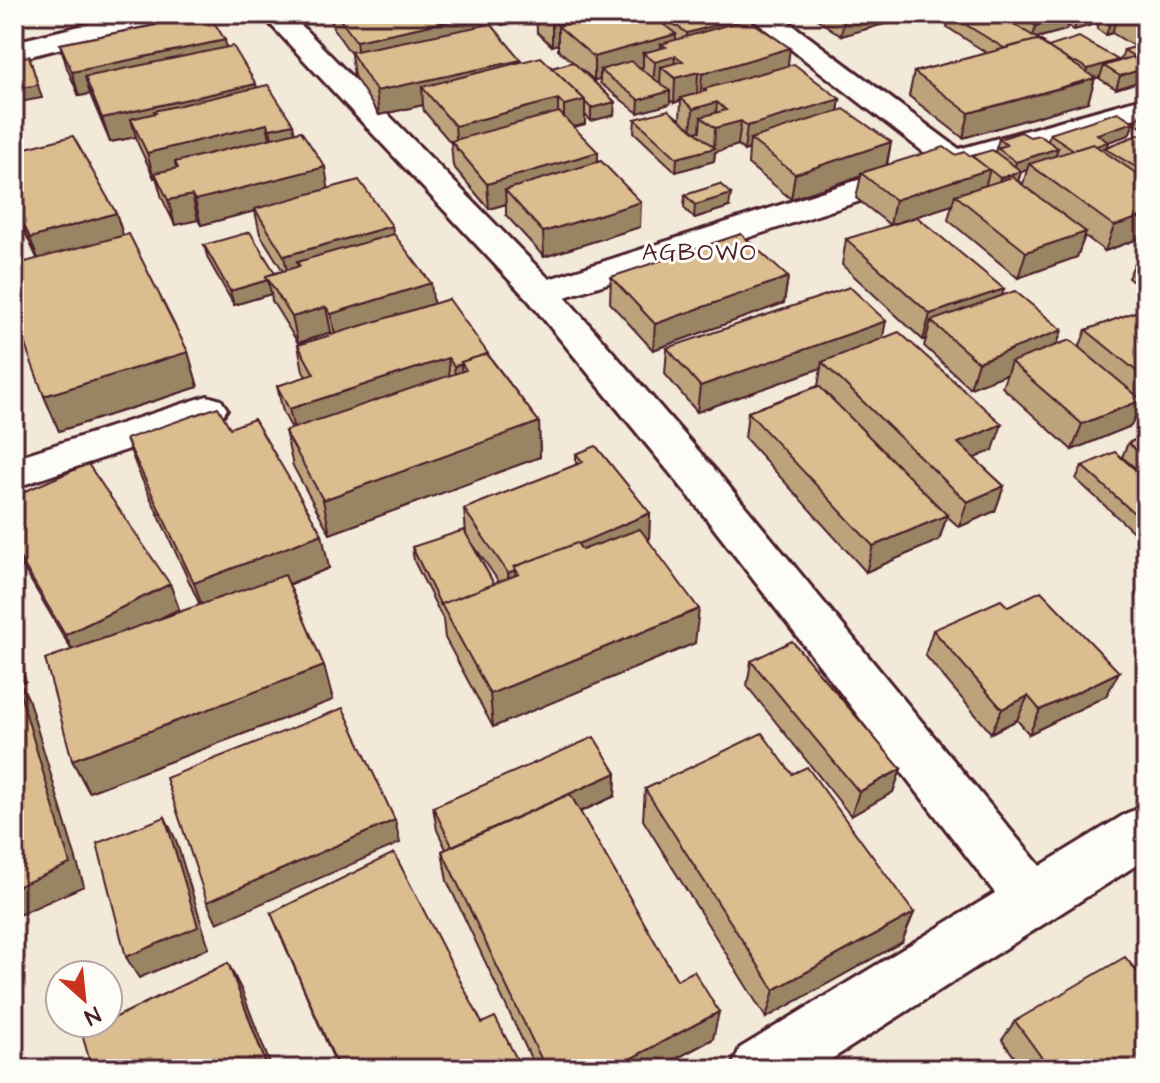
<svg xmlns="http://www.w3.org/2000/svg" width="1160" height="1083" viewBox="0 0 1160 1083" font-family="'Architects Daughter',sans-serif">
<style>
.lines{fill:none;stroke-linecap:round;stroke-linejoin:round}
.minor-casing{stroke:#4a1f2b;stroke-width:6}
.minor{fill:#fdfcf7;fill-rule:evenodd}
.wall{fill:#bca37b;stroke:#4a1f2b;stroke-width:2;fill-rule:evenodd}
.shaded-wall{fill:#998464;stroke:#4a1f2b;stroke-width:2;fill-rule:evenodd}
.building{fill:#dbbd8f;stroke:#4a1f2b;stroke-width:2}
.labels{text-anchor:middle;dominant-baseline:central;stroke-width:6;stroke-linejoin:round;paint-order:stroke}
.far-neighbourhood-label{font-size:24px;letter-spacing:2px;fill:#4a1f2b;stroke:#fdfcf7}
</style>
<rect width="100%" height="100%" fill="#f3e9d8"/>
<filter id="ink" filterUnits="userSpaceOnUse"><feTurbulence type="fractalNoise" baseFrequency=".0125" numOctaves="2"/><feDisplacementMap in="SourceGraphic" scale="16" xChannelSelector="R" yChannelSelector="G"/><feConvolveMatrix kernelMatrix="1 2 1 2 8 2 1 2 1" color-interpolation-filters="sRGB"/></filter>
<g filter="url(#ink)">
<g class="lines">
<defs>
<g id="minor">
<polygon points="130,14 178,14 174,20 14,60 14,42"/>
<polygon points="261,14 290,14 549,279 930,157 746,14 778,14 959,149 1146,97 1146,115 965,167 565,297 722,478 1040,866 1127,813 1146,806 1146,859 816,1069 731,1069 740,1048 995,893 692,500 529,301"/>
<polygon points="207,396 221,400 227,409 221,418 14,488 14,458"/>
</g>
</defs>
<use href="#minor" class="minor-casing"/>
<use href="#minor" class="minor"/>
</g>
<g class="wall">
<path d="M330 14H482L483 25 521 62 552 68 573 62 558 50V44L552 46 537 32 536 14H735L741 18 740 21 788 66 840 99 838 111 891 142 887 165 955 155 972 156 995 152 999 139 1030 137 1048 141 1050 134 1134 122 1129 135 1108 142 1106 147 1146 132V236L1105 251 1085 236 1077 257 1018 278 948 220 952 205 890 225 856 198 861 176 791 199 748 164 749 149 744 151 738 145 715 152 714 161 676 172 634 132 635 119H680L681 100 674 103 670 100V104L638 113 600 83V79L594 80 581 69 615 102 614 115 591 121 585 115V124L573 127 598 162 640 227 544 257 506 215V204L489 209 453 166 451 143 424 111 423 105 379 115 354 76 351 54 333 28ZM1027 170 1023 184 1018 181 1021 172Z"/>
<polygon points="490,14 535,14 535,16 502,25"/>
<polygon points="810,14 920,14 841,36"/>
<path d="M953 14H1146V79L1144 78V80L1116 89 1100 79V77L1095 78 1088 102 963 138 909 96 914 72 987 53 947 27 950 15ZM1099 23 1097 29 1106 35 1112 33 1135 47 1124 50 1120 61 1117 62 1048 47 1037 38 1066 30 1067 25 1074 30Z"/>
<polygon points="153,21 227,48 257,87 295,133 329,189 392,226 393,234 433,304 489,356 539,422 540,457 330,534 293,466 285,431 292,429 283,412 277,386 306,377 303,371 298,345 333,335 331,332 298,343 272,301 271,294 234,305 208,259 204,245 275,273 283,271 260,234 255,211 201,225 198,220 175,225 162,198 156,177 154,178 138,144 136,137 110,142 90,94 79,96 67,68 60,44 154,25"/>
<polygon points="1146,99 1146,130 1136,124"/>
<polygon points="14,151 116,213 123,235 188,352 198,387 59,431 44,396 37,258 14,209"/>
<polygon points="685,195 729,207 694,218 684,208"/>
<polygon points="846,239 1001,296 1062,330 1057,344 1079,348 1086,330 1146,308 1146,414 1139,408 1131,426 1072,450 1002,387 1007,374 970,388 924,346 926,339 923,340 842,265"/>
<polygon points="1146,260 1146,292 1128,278 1134,265"/>
<polygon points="611,277 788,277 784,303 653,350 610,303"/>
<polygon points="882,339 993,450 974,458 1004,486 995,511 959,527 947,516 939,540 866,572 745,438 748,412 818,386 821,368 697,412 665,374 667,348"/>
<polygon points="230,428 329,568 289,585 324,666 333,700 89,792 72,760 71,649 14,552 14,496 170,584 179,609 162,618 200,605 139,473 126,439"/>
<polygon points="1146,435 1146,477 1122,457 1128,443"/>
<path d="M576 454 650 513 649 539H648L695 643 493 727 445 638 443 619 414 561 412 547 466 533 464 509 576 465ZM470 540 499 582 494 584Z"/>
<polygon points="1082,466 1146,479 1146,536 1141,539 1076,479"/>
<polygon points="1008,607 1106,696 1029,734 1017,720 991,733 925,655 933,630"/>
<polygon points="751,661 901,769 893,792 851,816 747,686"/>
<polygon points="616,773 615,796 580,812 677,980 713,1039 657,1069 536,1069 447,881 442,851 446,849 437,830 433,807"/>
<polygon points="645,789 902,942 766,1018 643,820"/>
<polygon points="271,913 482,1023 522,1069 338,1069"/>
<polygon points="1015,1021 1146,1069 1023,1069 1002,1040"/>
</g>
<g class="shaded-wall">
<polygon points="14,14 18,14 23,29 14,31"/>
<polygon points="482,14 484,38 359,65 356,41"/>
<polygon points="501,14 535,14 535,16 502,25"/>
<polygon points="549,14 648,14 558,26 558,44 552,46 552,22"/>
<polygon points="845,14 920,14 841,36"/>
<polygon points="1079,14 1102,14 1099,23 1074,30"/>
<polygon points="1113,14 1118,14 1112,33 1106,35"/>
<polygon points="662,16 662,28 656,30 657,17"/>
<polygon points="741,18 739,30 686,46 687,33"/>
<polygon points="1070,18 1066,30 1032,39 1036,26"/>
<path d="M676 34 674 78 661 67 660 84 653 86 655 62 643 53V67L608 76 600 70V79L594 80V57ZM661 44 666 47 661 60Z"/>
<polygon points="225,40 230,64 85,77 90,94 79,96 72,72"/>
<polygon points="790,48 787,72 706,91 704,89 703,98 700,99 702,74"/>
<polygon points="29,56 42,98 14,103 14,89"/>
<polygon points="521,60 522,84 422,87 423,105 379,115 376,91"/>
<polygon points="1118,60 1114,72 1104,66 1100,77 1091,80 1095,78 1088,102 963,138 969,113 1084,82 1088,69"/>
<polygon points="1146,68 1146,74 1144,80 1116,89 1120,76"/>
<polygon points="698,72 697,96 681,98 681,100 674,103 675,78"/>
<polygon points="256,84 261,108 131,119 136,137 110,142 102,118"/>
<polygon points="670,91 670,104 638,113 639,100"/>
<polygon points="558,99 558,123 457,150 455,126"/>
<polygon points="840,99 836,124 750,139 749,149 744,151 747,126"/>
<polygon points="585,100 585,124 564,130 564,105"/>
<polygon points="615,102 614,115 591,121 591,108"/>
<polygon points="717,102 715,127 701,117 700,131 691,133 693,109"/>
<polygon points="741,121 738,145 715,152 714,161 676,172 677,158 714,148 715,128"/>
<polygon points="1134,122 1129,135 1108,142 1106,149 1104,148 1101,156 1074,165 1097,134"/>
<polygon points="267,124 272,149 175,162 177,172 155,173 156,177 154,178 147,153"/>
<polygon points="293,124 298,149 275,154 270,129"/>
<polygon points="891,142 886,167 861,173 861,176 791,199 795,174"/>
<polygon points="1058,148 1054,161 1029,164 1027,170 1021,172 1017,185 996,191 1000,178 1013,174 1016,162"/>
<polygon points="598,152 598,177 505,190 506,204 489,209 487,184"/>
<polygon points="325,167 329,192 255,209 255,211 201,225 195,200"/>
<polygon points="990,169 983,194 955,195 952,205 890,225 895,200"/>
<polygon points="731,194 729,207 694,218 695,205"/>
<polygon points="192,195 198,220 175,225 168,200"/>
<polygon points="641,202 640,227 544,257 543,232"/>
<polygon points="116,213 124,238 40,263 30,238"/>
<polygon points="1146,215 1146,236 1105,251 1114,226"/>
<polygon points="392,226 396,251 297,262 301,278 289,282 284,256"/>
<polygon points="1086,232 1077,257 1018,278 1026,252"/>
<polygon points="788,277 784,303 653,350 655,324"/>
<polygon points="268,280 271,294 234,305 230,291"/>
<polygon points="431,283 434,308 336,340 331,314"/>
<polygon points="1004,289 996,314 931,321 926,339 923,340 930,314"/>
<polygon points="326,307 331,332 298,343 292,317"/>
<polygon points="886,321 881,347 822,362 821,368 697,412 700,386"/>
<polygon points="1062,330 1053,356 1011,362 1007,374 970,388 978,362"/>
<polygon points="188,352 198,387 59,431 44,396"/>
<polygon points="448,358 450,384 295,434 289,409"/>
<polygon points="461,364 463,390 456,392 454,366"/>
<polygon points="1142,400 1131,426 1072,450 1082,424"/>
<polygon points="539,422 540,457 330,534 323,500"/>
<polygon points="1002,424 993,450 950,469 958,443"/>
<polygon points="1004,486 995,511 959,527 967,502"/>
<polygon points="650,513 649,539 520,593 519,574 516,569"/>
<polygon points="947,515 939,540 866,572 873,546"/>
<polygon points="1146,528 1146,536 1141,539"/>
<polygon points="322,534 329,568 206,617 194,583"/>
<polygon points="515,570 516,595 510,598 508,573"/>
<polygon points="170,584 179,609 77,659 65,635"/>
<polygon points="699,609 695,643 493,727 490,694"/>
<polygon points="14,646 26,681 20,683 28,698 84,886 14,917"/>
<polygon points="324,666 333,700 89,792 72,760"/>
<polygon points="1119,672 1106,696 1029,734 1040,710"/>
<polygon points="1028,696 1017,720 991,733 1002,709"/>
<polygon points="901,769 893,792 851,816 859,792"/>
<polygon points="616,773 615,796 455,868 452,846"/>
<polygon points="165,817 176,840 209,948 139,978 126,957"/>
<polygon points="395,820 400,843 217,923 207,902"/>
<polygon points="914,913 902,942 766,1018 774,990"/>
<polygon points="228,963 242,991 272,1069 268,1069"/>
<polygon points="719,1012 713,1039 657,1069 611,1069"/>
</g>
<g class="building">
<polygon points="188,14 209,14 225,40 72,72 60,44 156,25 153,21"/>
<polygon points="336,14 482,14 356,41"/>
<polygon points="542,14 584,14 552,22"/>
<polygon points="604,14 650,14 676,34 594,57 558,26"/>
<polygon points="652,14 735,14 741,18 687,33 662,16 657,17"/>
<polygon points="953,14 997,14 1043,42 1041,42 1037,40 1004,48 950,15"/>
<polygon points="1017,14 1063,14 1070,18 1036,26"/>
<polygon points="1127,14 1146,14 1146,25"/>
<polygon points="748,19 790,48 702,74 698,72 675,78 661,67 683,61 676,56 655,62 643,53 666,47 661,44"/>
<polygon points="491,24 521,60 376,91 351,52"/>
<polygon points="1079,37 1118,60 1088,69 1076,62 1073,63 1048,47"/>
<polygon points="1037,40 1095,78 969,113 914,72"/>
<polygon points="1146,44 1146,64 1124,50"/>
<polygon points="233,46 256,84 102,118 85,77"/>
<polygon points="29,56 38,85 14,89 14,59"/>
<polygon points="541,57 585,100 564,105 558,99 455,126 422,87"/>
<polygon points="1132,57 1146,66 1146,68 1120,76 1104,66"/>
<polygon points="631,61 670,91 639,100 600,70"/>
<polygon points="573,62 615,102 591,108 585,102 585,100 552,68"/>
<polygon points="794,64 840,99 747,126 741,121 715,128 701,117 726,110 717,102 693,109 681,98 706,91 704,89"/>
<polygon points="268,85 293,124 270,129 267,124 147,153 131,119 156,113 154,111"/>
<polygon points="844,109 891,142 795,174 750,139"/>
<polygon points="668,110 715,148 677,158 635,119"/>
<polygon points="559,112 598,152 487,184 451,141"/>
<polygon points="1118,112 1134,122 1097,134 1108,142 1096,146 1093,144 1074,150 1050,134"/>
<polygon points="301,131 325,167 195,200 192,195 168,200 155,173 178,168 175,162"/>
<polygon points="1021,132 1030,137 1039,135 1058,148 1016,162 997,148 1007,145 999,139"/>
<polygon points="1146,132 1146,173 1104,148"/>
<polygon points="73,136 116,213 30,238 14,204 14,151"/>
<polygon points="1093,144 1146,180 1146,215 1114,226 1029,164"/>
<polygon points="944,147 955,155 965,152 990,169 895,200 861,173"/>
<polygon points="992,150 1021,171 1000,178 972,156"/>
<polygon points="601,161 641,202 543,232 505,190"/>
<polygon points="1012,177 1086,232 1026,252 955,195"/>
<polygon points="359,180 392,226 284,256 255,209"/>
<polygon points="720,184 731,194 695,205 685,195"/>
<polygon points="917,217 1004,289 930,314 846,239"/>
<polygon points="250,232 275,273 266,276 268,280 230,291 204,245"/>
<polygon points="129,234 188,352 44,396 14,315 14,265"/>
<polygon points="394,234 431,283 331,314 326,307 292,317 266,276 300,266 297,262"/>
<polygon points="741,234 788,277 655,324 611,277"/>
<polygon points="1146,260 1146,274 1134,265"/>
<polygon points="850,287 886,321 700,386 667,348"/>
<polygon points="1015,291 1062,330 978,362 931,321"/>
<polygon points="449,299 489,355 487,354 461,362 462,364 454,366 448,358 289,409 277,386 314,374 298,345"/>
<polygon points="1146,308 1146,379 1086,330"/>
<polygon points="899,332 1002,424 958,443 1004,486 967,502 822,362"/>
<polygon points="1070,340 1142,400 1082,424 1011,362"/>
<polygon points="487,354 539,422 323,500 285,431 466,370 461,362"/>
<polygon points="819,386 947,515 873,546 748,412"/>
<polygon points="218,407 230,428 254,419 322,534 194,583 126,439"/>
<polygon points="1146,435 1146,458 1128,443"/>
<polygon points="596,446 650,513 578,544 514,567 515,570 508,573 464,509 583,462 576,454"/>
<polygon points="1115,452 1146,479 1146,524 1082,466"/>
<polygon points="88,464 170,584 65,635 14,548 14,496"/>
<polygon points="640,529 699,609 490,694 441,604 519,574 514,567 577,543 582,550"/>
<polygon points="464,530 494,584 441,604 441,606 412,547"/>
<polygon points="285,575 324,666 72,760 45,659"/>
<polygon points="1041,591 1119,672 1040,710 1028,696 1002,709 933,630 1001,600 1008,607"/>
<polygon points="792,641 901,769 859,792 751,661"/>
<polygon points="14,673 70,864 14,888"/>
<polygon points="343,708 395,820 207,902 166,778"/>
<polygon points="762,733 792,774 807,767 914,913 774,990 645,789"/>
<polygon points="594,737 616,773 452,846 433,807"/>
<polygon points="570,794 677,980 694,971 719,1012 611,1069 546,1069 442,851"/>
<polygon points="165,817 198,927 126,957 97,843"/>
<polygon points="394,853 482,1023 495,1017 522,1069 339,1069 271,913"/>
<polygon points="1125,957 1146,983 1146,1069 1050,1069 1015,1021"/>
<polygon points="228,963 268,1069 92,1069 82,1034 104,1023 108,1023 108,1021"/>
</g>
</g>
<g class="labels">
<g class="far-neighbourhood-label">
<text x="700" y="253">AGBOWO</text>
</g>
</g>
<rect width="1160" height="1083" fill="none" stroke="#fdfcf7" stroke-width="48"/>
<rect x="24" y="24" width="1112" height="1035" fill="none" stroke="#4a1f2b" stroke-width="3" filter="url(#ink)"/>
<g transform="translate(84 999) rotate(153)"><circle r="38" fill="#fdfcf7" stroke="#b5a4a5" stroke-width="2"/>
<path d="M0-6L14 30L0 20L-14 30Z" fill="#c8321e"/>
<text y="-12" font-size="22" font-weight="bold" text-anchor="middle" fill="#4a1f2b">N</text>
</g>
</svg>
